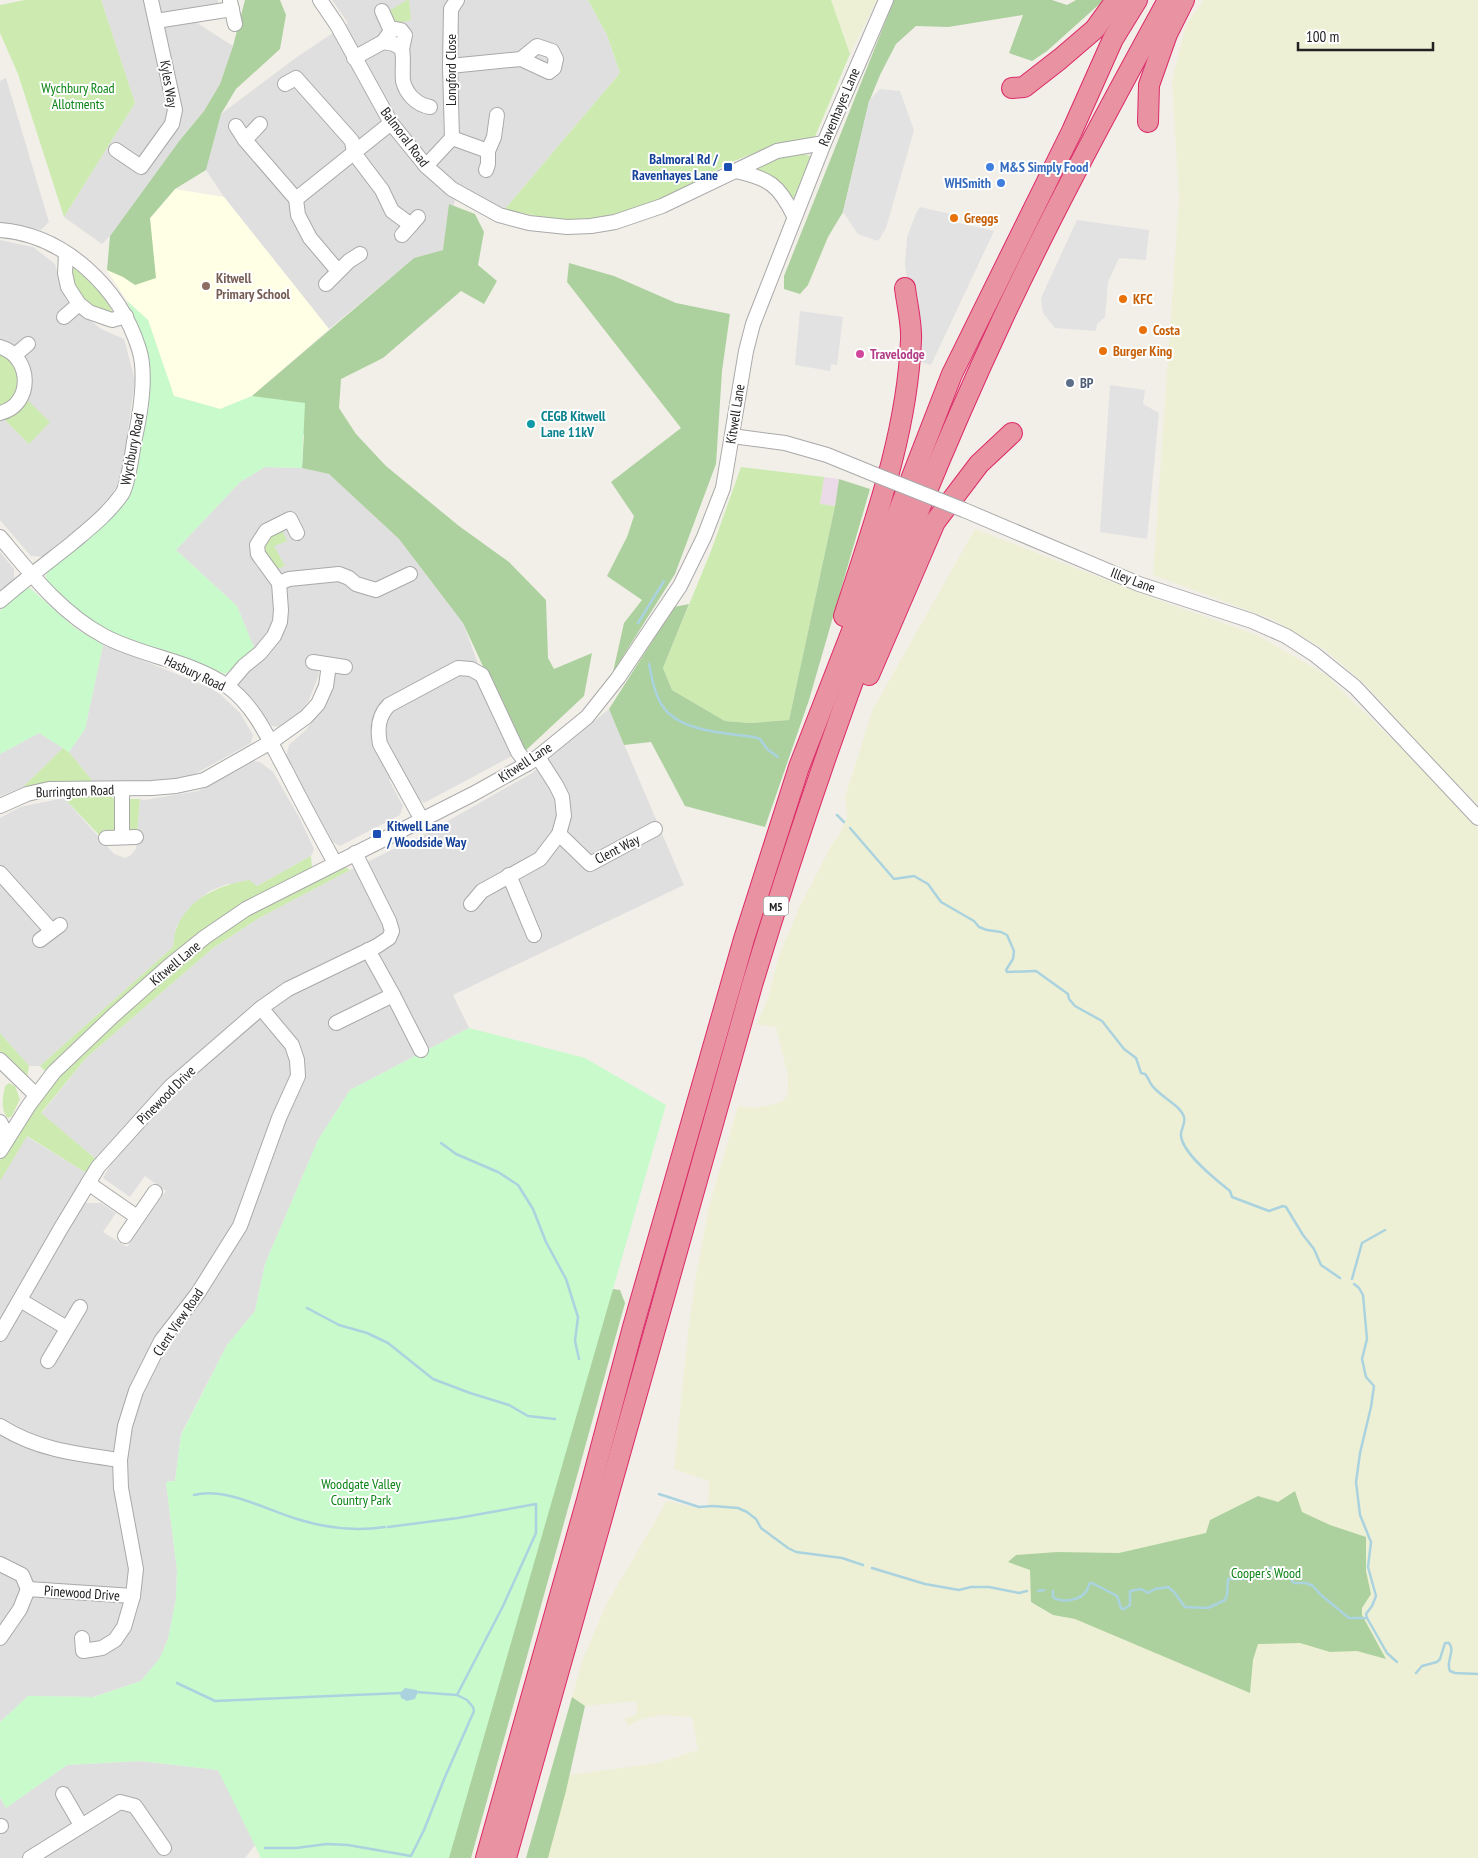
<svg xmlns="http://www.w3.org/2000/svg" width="1478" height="1858" viewBox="0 0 1478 1858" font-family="'PT Sans Narrow',sans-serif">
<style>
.residential{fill:#e0dfdf}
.industrial{fill:#ebdbe8}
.education{fill:#ffffe5}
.farmland{fill:#eef0d5}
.grass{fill:#cdebb0}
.forest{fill:#add19e}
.park{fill:#c8facc}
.parking{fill:#e2e2e2}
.water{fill:#aad3df}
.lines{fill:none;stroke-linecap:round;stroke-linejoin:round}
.stream{stroke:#aad3df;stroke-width:2.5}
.minor-casing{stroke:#a9a9a9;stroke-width:16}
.highway-casing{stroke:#dc2a67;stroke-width:22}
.minor{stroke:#fff;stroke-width:14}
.highway{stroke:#e892a2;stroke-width:20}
.minor-bridge-casing{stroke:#a9a9a9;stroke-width:16;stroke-linecap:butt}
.minor-bridge{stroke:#fff;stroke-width:14}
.transit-dot{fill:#1a4fb4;stroke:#fff;stroke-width:2}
.shop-dot{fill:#3f7fe0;stroke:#fff;stroke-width:2}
.food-dot{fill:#e8710a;stroke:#fff;stroke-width:2}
.education-dot{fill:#8d6e63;stroke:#fff;stroke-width:2}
.hotel-dot{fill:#d1479c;stroke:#fff;stroke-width:2}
.service-dot{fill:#5c6f8a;stroke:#fff;stroke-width:2}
.culture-dot{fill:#0f9aa8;stroke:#fff;stroke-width:2}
.labels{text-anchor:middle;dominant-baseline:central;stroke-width:4;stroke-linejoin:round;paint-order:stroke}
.shield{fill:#fff;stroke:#646464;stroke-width:1}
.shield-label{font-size:12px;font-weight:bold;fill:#222}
.street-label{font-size:14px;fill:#222;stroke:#fff}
.park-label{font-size:14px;fill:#0c8416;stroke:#fff}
.transit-label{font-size:14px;font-weight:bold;fill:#164399;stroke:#fff;text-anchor:end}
.shop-label{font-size:14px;font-weight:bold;fill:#366cbe;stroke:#fff;text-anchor:start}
.food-label{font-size:14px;font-weight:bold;fill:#c56008;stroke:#fff;text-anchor:start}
.education-label{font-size:14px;font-weight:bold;fill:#785e54;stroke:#fff;text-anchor:start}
.hotel-label{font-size:14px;font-weight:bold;fill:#b23c85;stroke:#fff;text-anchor:start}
.service-label{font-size:14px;font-weight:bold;fill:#4e5e75;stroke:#fff;text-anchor:start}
.culture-label{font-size:14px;font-weight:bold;fill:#0d838f;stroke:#fff;text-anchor:start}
</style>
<rect width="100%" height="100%" fill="#f2efe9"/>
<g class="residential">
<polygon points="101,0 218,0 219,14 197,23 233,46 220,84 204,111 180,140 110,236 102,244 64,217 135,103"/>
<polygon points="332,0 588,0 607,35 620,73 505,209 458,188 443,250 414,258 329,329 224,197 206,170 221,114 297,57 348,23"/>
<polygon points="6,78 49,222 41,230 0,224 0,81"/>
<polygon points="0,240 33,247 55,264 62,291 68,303 101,329 124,339 135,380 121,478 105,507 49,557 31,556 0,520 0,419 4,419 29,444 25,398 30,385 31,370 25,356 31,347 16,347 0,340"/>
<polygon points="265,467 302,468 329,474 399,539 463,623 512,756 424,803 416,797 402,774 389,780 403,806 400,815 340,846 333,842 286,757 289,745 306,730 322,708 332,674 337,672 346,673 348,661 314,656 319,674 309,700 297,716 281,727 272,726 265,721 237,685 238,681 259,660 237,606 176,550 240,482"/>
<polygon points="0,552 14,569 14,582 0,594"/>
<polygon points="103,645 162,668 210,688 221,695 240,713 253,735 251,743 193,775 171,781 95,784 69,752 85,729"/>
<polygon points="609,709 684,885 453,995 469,1028 350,1090 318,1140 265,1264 255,1311 227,1345 181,1434 175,1481 166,1482 177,1571 176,1599 168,1639 160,1658 141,1681 93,1697 28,1696 0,1722 0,1181 26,1136 88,1174 84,1203 101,1203 116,1213 103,1232 127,1247 166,1191 145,1176 130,1197 103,1178 113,1161 140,1129 97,1160 41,1114 86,1058 213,948 259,918 344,873 425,834 532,773"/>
<polygon points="39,733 63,748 23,787 0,796 0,754"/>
<polygon points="253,761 260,762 273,772 299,817 314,849 311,856 257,886 227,884 210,891 189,908 176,928 173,947 40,1066 29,1066 0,1033 0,818 20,807 64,798 114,854 125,858 131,855 136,849 140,799 144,800 198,791"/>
<polygon points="140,1761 219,1770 255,1845 245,1858 0,1858 0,1797 6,1808 67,1765"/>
</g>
<polygon class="industrial" points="824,477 839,479 835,506 820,504"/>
<polygon class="education" points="175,189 224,197 329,329 252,396 220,409 174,396 148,320 127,301 107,270"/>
<g class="farmland">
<polygon points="831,0 877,0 850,54"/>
<polygon points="1204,0 1478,0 1478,804 1439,766 1364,683 1324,649 1274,620 1153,575 1179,199 1172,81 1186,25"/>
<polygon points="975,529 1166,603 1257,635 1326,675 1406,753 1478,829 1478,1858 548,1858 569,1775 658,1763 698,1750 692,1717 662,1715 641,1719 629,1726 624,1719 637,1714 636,1701 585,1706 572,1697 583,1659 606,1605 667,1501 702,1509 708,1506 709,1481 674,1469 689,1324 697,1270 709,1207 738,1106 754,1108 774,1104 783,1101 788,1093 788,1076 776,1027 757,1024 768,998 778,959 798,910 832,844 841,832 847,816 845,797 873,709"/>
</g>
<g class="grass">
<polygon points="25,0 101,0 135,103 64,217 18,74 0,33 0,5"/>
<polygon points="407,0 409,0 411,20 392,25 386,13"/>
<polygon points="588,0 831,0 850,54 814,139 774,145 727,164 663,202 614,217 560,221 505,209 620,73 607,35"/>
<polygon points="799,153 811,156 794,198 748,171 774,158"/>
<path d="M72 266C88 280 104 294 113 313L106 315 79 298 68 268Z"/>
<polygon points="0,351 9,356 21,381 15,399 0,408"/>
<polygon points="25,398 50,422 29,444 4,419"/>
<polygon points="741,467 824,477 820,504 835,506 789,720 750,723 725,721 672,690 663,668 711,551"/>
<polygon points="281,528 287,541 274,546 285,566 275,570 261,544"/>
<polygon points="63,748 69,752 95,784 57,784 23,787"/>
<polygon points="111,796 116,801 117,830 114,833 100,836 64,798"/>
<polygon points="126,799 140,799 137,835 128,834"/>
<path d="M311 856 312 867 244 906 46 1072 40 1066 173 947C174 941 174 933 177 927 190 897 220 885 249 880L257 886Z"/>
<polygon points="344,866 350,870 259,918 213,948 86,1058 41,1113 97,1160 88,1174 27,1136 0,1181 0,1161 35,1104 52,1082 85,1047 194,952 243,917"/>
<polygon points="0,1033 29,1066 27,1077 24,1078 0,1051"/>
<path d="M9 1083 15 1086 20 1099 12 1116 8 1118C0 1110 3 1096 5 1086Z"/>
</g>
<g class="forest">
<polygon points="245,0 280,0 286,15 280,49 236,89 221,114 206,170 175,189 150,218 156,278 135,285 123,277 107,270 110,236 180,140 204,111 220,84 233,46"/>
<polygon points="894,0 1052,0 1067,5 1076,0 1104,0 1047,51 1032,61 1009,53 1023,15 948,27 916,26 896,44 880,75 869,102 843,212 828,237 808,285 800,294 784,289 784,276"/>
<polygon points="449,204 475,214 484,232 478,265 497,281 484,304 461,291 383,358 341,379 339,408 356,434 386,466 459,526 509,562 546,600 548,658 554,669 592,653 584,696 523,753 463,623 399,539 329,474 302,468 304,435 252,396 414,258 443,250"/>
<polygon points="569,263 614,276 676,303 730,314 722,371 716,464 675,574 613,672 624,623 642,600 607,576 627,537 634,516 611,482 681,428 567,282"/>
<polygon points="839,479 870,489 809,700 765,827 685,806 651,742 624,745 609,709 674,607 689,604 663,668 672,690 725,721 750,723 789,720 835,506"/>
<polygon points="613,1289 620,1290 625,1303 471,1858 402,1858 604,1304"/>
<polygon points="1295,1491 1302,1512 1330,1525 1366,1537 1366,1571 1371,1594 1362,1608 1362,1615 1386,1659 1357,1651 1330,1652 1300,1643 1258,1644 1253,1660 1250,1693 1075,1619 1053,1615 1031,1602 1030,1570 1008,1562 1016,1555 1057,1552 1119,1553 1206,1533 1210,1520 1258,1496 1278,1502"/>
<polygon points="572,1697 585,1706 566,1791 548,1858 526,1858"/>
</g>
<g class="park">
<polygon points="127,301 148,320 174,396 220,409 252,396 305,403 302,468 265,467 240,482 176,550 237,606 255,650 225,674 116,634 88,620 47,584 46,576 48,571 86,539 137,463 149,407 147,359"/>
<polygon points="27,587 31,589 75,628 103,645 85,729 69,752 39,733 0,754 0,611"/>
<polygon points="469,1028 585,1058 666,1105 449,1858 261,1858 218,1770 140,1761 67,1765 6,1808 0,1797 0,1722 28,1696 94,1697 141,1681 160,1658 168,1639 176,1599 177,1571 166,1482 175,1481 181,1435 227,1345 255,1311 265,1264 318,1140 350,1090"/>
</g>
<g class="parking">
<polygon points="880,89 900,91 914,130 886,228 878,241 858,234 843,212 869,101"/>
<polygon points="920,207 951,214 950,221 994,231 931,365 915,360 913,328 905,264 907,237 916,213"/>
<polygon points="1077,220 1149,230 1146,260 1119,258 1108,282 1105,317 1097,324 1096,331 1055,328 1043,313 1041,298"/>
<polygon points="800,311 843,317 837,365 831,364 830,371 795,365"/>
<polygon points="1110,385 1145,390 1143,404 1159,413 1147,539 1100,532"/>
</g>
<polygon class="water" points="405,1688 417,1690 417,1694 415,1699 407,1701 401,1698 400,1693"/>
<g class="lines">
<g class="stream">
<polyline points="638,623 664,581"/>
<path d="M649 664C652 679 655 696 664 708 682 732 727 733 754 737L760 739 767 749 778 757"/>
<polyline points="837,815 844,822"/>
<path d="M850 828 894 879 914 876 928 884 941 902 974 921 979 927 987 930 1001 932 1007 935 1014 951 1013 959 1006 970 1007 972 1036 971 1068 994 1069 999 1075 1006 1102 1021 1124 1049 1136 1058 1141 1073 1145 1074C1148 1077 1149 1081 1151 1084 1158 1096 1180 1104 1184 1117 1186 1124 1180 1130 1181 1136 1183 1154 1216 1180 1230 1191L1232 1197 1269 1211 1283 1206 1286 1207 1303 1235 1314 1249 1321 1265 1340 1278"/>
<polyline points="441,1143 456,1154 498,1172 518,1185 533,1209 546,1242 566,1279 578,1317 575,1341 579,1359"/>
<polyline points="1352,1279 1362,1243 1385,1230"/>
<polyline points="1354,1284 1359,1288 1363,1295 1367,1339 1362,1359 1366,1377 1374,1386 1371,1407 1360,1453 1356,1482 1360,1515 1371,1542 1368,1567 1376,1596 1372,1606 1366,1614 1367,1618"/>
<polyline points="307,1308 339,1325 367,1333 388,1343 433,1379 470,1393 509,1405 528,1416 555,1419"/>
<polyline points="659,1494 699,1507 713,1506 738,1508 747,1512 756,1519 761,1528 788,1548 796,1552 842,1558 863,1565"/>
<path d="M194 1495C226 1487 267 1510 297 1519 325 1528 357 1531 385 1527"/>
<polyline points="388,1527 458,1518 536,1504 536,1533 503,1606 457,1695 416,1692"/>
<polyline points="872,1568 925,1584 959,1590 971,1587 989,1587 1019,1593 1027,1591"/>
<polyline points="1038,1591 1044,1590"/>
<path d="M1053 1591V1597C1061 1603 1076 1601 1084 1594 1087 1592 1088 1587 1090 1583L1094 1584 1117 1596 1121 1608 1124 1609 1130 1605V1591L1141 1589 1148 1593 1155 1589 1168 1587 1174 1592 1185 1607 1208 1608 1225 1600 1227 1595 1228 1579H1243L1251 1575H1258L1271 1568 1285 1572 1294 1583H1306L1313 1586 1321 1595 1349 1618H1367L1387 1653 1397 1662"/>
<path d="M1416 1673 1422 1666 1437 1662 1440 1659 1445 1643H1449C1456 1652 1445 1661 1450 1671L1455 1673 1478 1674"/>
<polyline points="177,1683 215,1701 401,1693"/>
<polyline points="265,1848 296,1848 327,1844 348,1845 411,1856 424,1830 445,1777 474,1711 473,1707 467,1700 457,1695"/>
</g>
<defs>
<g id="minor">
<polyline points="320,0 337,25 391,123 426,166 452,189 499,215 529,223 567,227 591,226 615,222 662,206 777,151 824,143"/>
<polyline points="230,1 235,24"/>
<polyline points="382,11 391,31"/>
<polyline points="156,21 232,9"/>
<polygon points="396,29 401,30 405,35 402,49 394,44 383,42 391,31"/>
<path d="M402 49C404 59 402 70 403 81 406 94 417 105 430 107"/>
<polyline points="354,58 383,42"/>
<polyline points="450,66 521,59 537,46 552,51 556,59 554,68 549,72 521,59"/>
<polyline points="285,84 296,78 352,141 354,153 382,190 392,211 411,225 418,217"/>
<polyline points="236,126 245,140 296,199"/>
<polyline points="452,138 488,151"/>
<polyline points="245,140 260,124"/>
<polyline points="116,150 141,167 172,124 175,110 151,0"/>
<polyline points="426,166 452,138 450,66 451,9 457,0"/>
<polyline points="486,170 488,164 488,151 494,137 497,115"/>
<path d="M735 171C769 178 779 185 794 216"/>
<path d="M0 230C65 235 120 288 139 349 147 374 140 416 134 442 132 455 128 485 122 494 108 514 90 528 71 544 47 563 23 581 0 601"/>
<polyline points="402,235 411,225"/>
<polyline points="66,254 65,273 68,287 79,304 89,312 112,320 126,316"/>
<polyline points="338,271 310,238 298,215 296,199 391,123"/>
<polyline points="326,284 349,261 360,254"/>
<polyline points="64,317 79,304"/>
<path d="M0 347C32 356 34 405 0 413"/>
<polyline points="15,355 28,344"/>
<polyline points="732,436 785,443 827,455 876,475"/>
<polyline points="964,510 1139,584 1252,621 1286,636 1314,654 1355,687 1478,818"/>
<path d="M0 537C31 574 61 613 104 636 143 657 190 660 227 686 255 706 269 740 285 769 301 801 318 832 335 863"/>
<polyline points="279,583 289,579 339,574 349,578 356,584 376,590 410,574"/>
<polyline points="313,662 345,667"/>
<polyline points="227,686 244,666 260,653 274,636 280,622 281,610 279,583 258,554 257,545 266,531 290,519 297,533"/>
<polyline points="0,806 27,794 49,789 152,788 176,786 204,780 271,742 306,717 318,704 326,686 329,665"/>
<path d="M422 820 380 744C377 729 378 716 389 705L458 668 471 669 482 675 518 752 527 764"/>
<polyline points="559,834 590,864 655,829"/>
<polyline points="122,836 122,789"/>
<polyline points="106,838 136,837"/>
<polyline points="0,873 51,930"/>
<polyline points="509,875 534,935"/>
<polyline points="471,904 482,891 540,859 559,834 564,816 562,797 556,785 538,757"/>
<polyline points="40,940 60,925"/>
<polyline points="368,950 393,995 421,1050"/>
<polyline points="336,1023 393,995"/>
<polyline points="0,1060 36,1095"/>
<polyline points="0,1122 8,1137"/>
<polyline points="0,1151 29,1105 54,1072 115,1014 169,966 205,937 246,909 473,794 527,764 538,757 587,717 618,678 680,586 704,537 723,488 746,351 753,324 824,143 886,0"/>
<polyline points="88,1183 137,1217"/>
<polyline points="125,1236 155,1192"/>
<polyline points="20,1300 67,1328"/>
<polyline points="0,1334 61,1228 98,1167 171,1086 261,1008 288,989 377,946 389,938 392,931 389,921 355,853"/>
<polyline points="48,1361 80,1307"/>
<path d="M0 1426C38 1450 77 1454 120 1460"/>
<polyline points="0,1564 22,1575 28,1589"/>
<polyline points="0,1638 20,1609 28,1589 133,1596"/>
<polyline points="82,1638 83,1651 102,1648 115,1640 124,1627 133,1596 136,1569 121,1488 120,1460 125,1426 136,1391 161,1341 198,1293 240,1226 279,1118 298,1076 297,1060 292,1045 261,1008"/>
<polyline points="63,1794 81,1825"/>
<polyline points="0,1826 1,1826"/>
<polyline points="30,1858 120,1802 135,1806 164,1848"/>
</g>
<g id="highway">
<polyline points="1012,88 1024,87 1060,59 1095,29 1116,0"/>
<polyline points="1148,122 1149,85 1167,34 1184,0"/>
<path d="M844 616C873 526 907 436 911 340 912 324 907 305 905 288"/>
<polyline points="869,675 935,522 979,464 1012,433"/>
<polyline points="486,1858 587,1500 633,1327 744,939 799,767 952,374 1072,131 1113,39 1137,0"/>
<path d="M506 1858 752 985C820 760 902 534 1002 320 1053 211 1110 106 1168 0"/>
</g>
</defs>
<use href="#minor" class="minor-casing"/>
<use href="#highway" class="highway-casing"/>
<use href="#minor" class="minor"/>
<use href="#highway" class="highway"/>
<defs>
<polyline id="minor-bridge" points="876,475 964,510"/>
</defs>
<use href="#minor-bridge" class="minor-bridge-casing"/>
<use href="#minor-bridge" class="minor-bridge"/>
</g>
<g class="transit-dot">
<rect x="723" y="162" width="10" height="10" rx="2.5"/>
<rect x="372" y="829" width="10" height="10" rx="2.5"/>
</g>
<g class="shop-dot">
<circle cx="990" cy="167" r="5"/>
<circle cx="1001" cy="183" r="5"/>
</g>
<g class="food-dot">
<circle cx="954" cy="218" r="5"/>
<circle cx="1123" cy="299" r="5"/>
<circle cx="1143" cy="330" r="5"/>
<circle cx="1103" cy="351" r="5"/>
</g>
<circle class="education-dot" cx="206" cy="286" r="5"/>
<circle class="hotel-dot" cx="860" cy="354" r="5"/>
<circle class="service-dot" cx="1070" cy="383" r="5"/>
<circle class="culture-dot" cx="531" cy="424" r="5"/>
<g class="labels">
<rect class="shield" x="763.5" y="896.5" width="25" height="19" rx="4"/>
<g class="shield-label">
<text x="776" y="906">M5</text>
</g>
<g class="street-label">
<text transform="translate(451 70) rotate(-90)">Longford Close</text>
<text transform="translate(169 84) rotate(80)">Kyles Way</text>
<text transform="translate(839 107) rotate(-67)">Ravenhayes Lane</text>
<text transform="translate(405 137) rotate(53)">Balmoral Road</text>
<text transform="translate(735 414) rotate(-81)">Kitwell Lane</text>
<text transform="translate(132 449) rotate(-79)">Wychbury Road</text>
<text transform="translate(1133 580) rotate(21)">Illey Lane</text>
<text transform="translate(195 673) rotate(25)">Hasbury Road</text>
<text transform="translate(525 762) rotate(-33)">Kitwell Lane</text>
<text transform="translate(75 791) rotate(-2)">Burrington Road</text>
<text transform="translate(617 849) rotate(-27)">Clent Way</text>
<text transform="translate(175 963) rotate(-40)">Kitwell Lane</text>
<text transform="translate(166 1095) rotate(-45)">Pinewood Drive</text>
<text transform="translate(178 1322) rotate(-56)">Clent View Road</text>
<text transform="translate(82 1593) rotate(4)">Pinewood Drive</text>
</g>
<g class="park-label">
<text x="78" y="88">Wychbury Road<tspan x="78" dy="16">Allotments</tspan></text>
<text x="361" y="1484">Woodgate Valley<tspan x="361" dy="16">Country Park</tspan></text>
<text x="1266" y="1573">Cooper's Wood</text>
</g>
<g class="transit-label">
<text x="718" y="159">Balmoral Rd /<tspan x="718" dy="16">Ravenhayes Lane</tspan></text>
<text x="387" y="826" text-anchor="start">Kitwell Lane<tspan x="387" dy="16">/ Woodside Way</tspan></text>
</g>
<g class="shop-label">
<text x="1000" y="167">M&amp;S Simply Food</text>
<text x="991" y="183" text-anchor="end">WHSmith</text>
</g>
<g class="food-label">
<text x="964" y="218">Greggs</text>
<text x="1133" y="299">KFC</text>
<text x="1153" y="330">Costa</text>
<text x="1113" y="351">Burger King</text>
</g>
<g class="education-label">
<text x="216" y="278">Kitwell<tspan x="216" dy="16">Primary School</tspan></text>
</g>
<g class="hotel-label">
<text x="870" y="354">Travelodge</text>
</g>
<g class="service-label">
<text x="1080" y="383">BP</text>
</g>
<g class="culture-label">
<text x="541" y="416">CEGB Kitwell<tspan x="541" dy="16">Lane 11kV</tspan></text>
</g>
</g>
<path d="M1298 42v8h135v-8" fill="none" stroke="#222222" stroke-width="2.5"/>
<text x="1306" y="42" font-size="15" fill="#222222" stroke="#ffffff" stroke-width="4" paint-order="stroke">100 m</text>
</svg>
